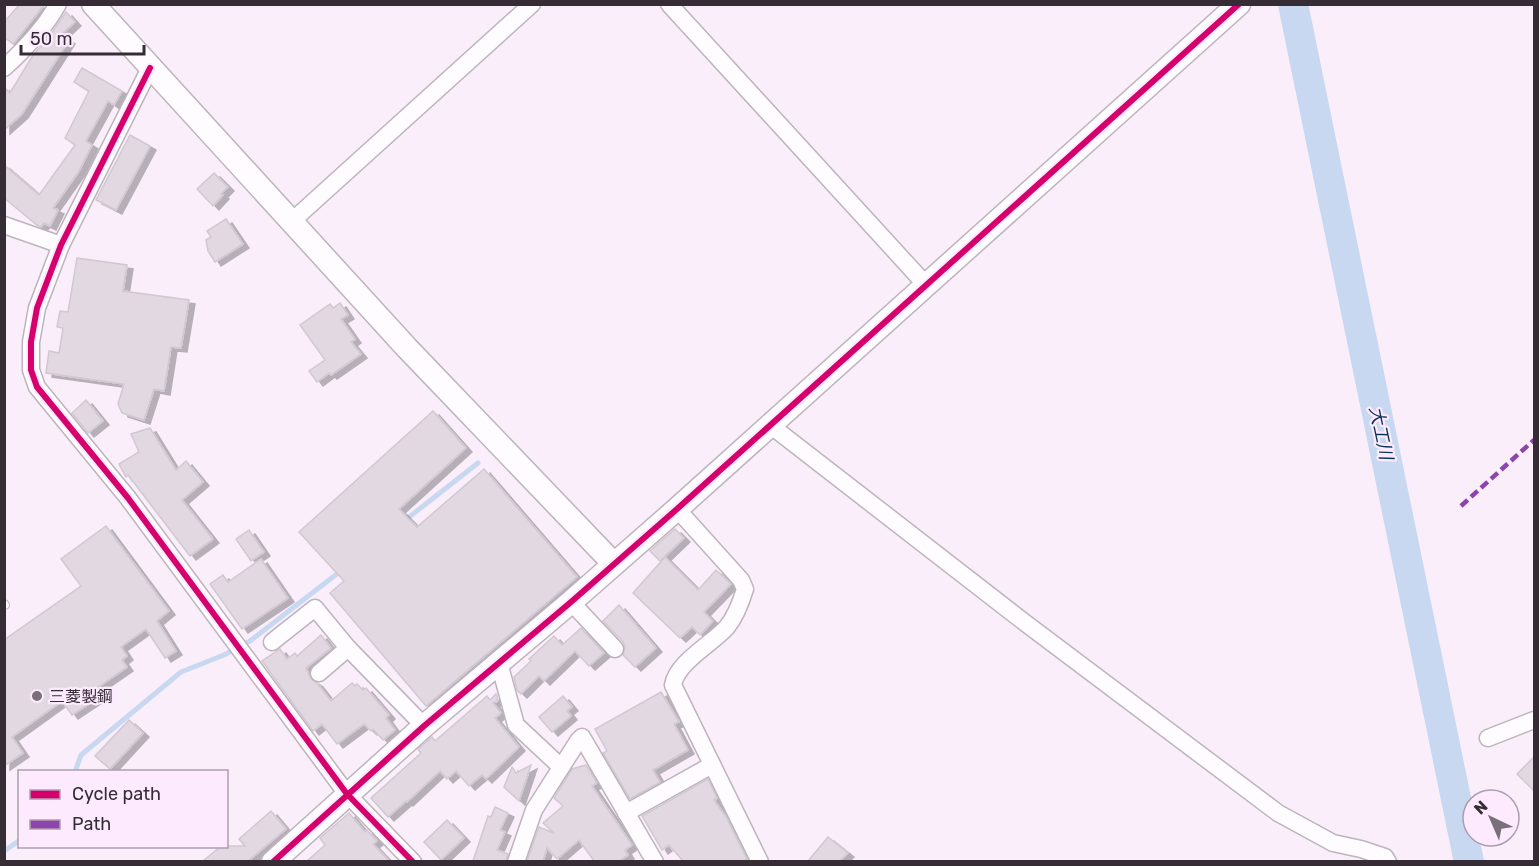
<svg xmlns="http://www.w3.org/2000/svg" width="1539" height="866" viewBox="0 0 1539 866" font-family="Rubik,'Noto Sans JP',sans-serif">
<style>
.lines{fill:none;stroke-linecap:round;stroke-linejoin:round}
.stream{stroke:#c8d8f0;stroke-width:5}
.river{stroke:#c8d8f0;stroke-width:30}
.building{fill:#e1d8e2;stroke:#d1c8d2;stroke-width:1.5;filter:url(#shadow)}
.lane-casing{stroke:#bdb4be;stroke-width:10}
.street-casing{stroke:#bdb4be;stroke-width:19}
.secondary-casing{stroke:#bdb4be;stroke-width:25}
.lane{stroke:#fefcfe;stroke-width:8}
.street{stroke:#fefcfe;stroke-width:16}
.secondary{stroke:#fefcfe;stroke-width:22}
.quiet{stroke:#8e44ad;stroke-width:4.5;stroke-dasharray:9 4.5;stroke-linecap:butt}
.cycleway-casing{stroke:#fdeafe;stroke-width:10}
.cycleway{stroke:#d6006c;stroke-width:6}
.poi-dot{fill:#7a707b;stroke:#fdeafe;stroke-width:2}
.labels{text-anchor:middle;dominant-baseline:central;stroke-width:4.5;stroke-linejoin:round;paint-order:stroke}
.poi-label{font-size:16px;fill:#352c36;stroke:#fdeafe;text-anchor:start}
.water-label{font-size:18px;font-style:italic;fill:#083458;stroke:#fdeafe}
</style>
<defs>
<filter id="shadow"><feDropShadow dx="6" dy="4" stdDeviation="0" flood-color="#0004"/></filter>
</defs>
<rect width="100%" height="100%" fill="#f9eefa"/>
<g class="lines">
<g class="stream">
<polyline points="404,521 478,463"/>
<polyline points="75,772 81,755 181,672 224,655 250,641 342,570"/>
<polyline points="4,851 20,840"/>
</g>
<polyline class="river" points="1293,4 1469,862"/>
</g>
<g class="building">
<polygon points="20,4 45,4 13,44 4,37 4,22"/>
<polygon points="66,12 75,22 61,35 69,40 22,114 4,130 4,87 10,93 33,55 49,37"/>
<polygon points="82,68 122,91 114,105 108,101 86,141 92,145 79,171 53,208 58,210 50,226 44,223 41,227 37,225 4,198 4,165 39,195 75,145 65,138 89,91 74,82"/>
<polygon points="130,135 150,146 116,210 96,200"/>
<polygon points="214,173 228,187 221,194 223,195 213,206 197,189"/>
<polygon points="226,219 243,244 215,262 208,251 206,240 211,237 207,231"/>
<polygon points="77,258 127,265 123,291 189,300 181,348 171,347 164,391 154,389 144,420 122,413 118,404 124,384 46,373 49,351 59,353 63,328 57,327 60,311 68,312"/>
<polygon points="340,303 348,315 341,319 355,339 351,342 361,354 331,375 329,373 317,382 309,371 325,360 300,325 330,304 333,308"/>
<polygon points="86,400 103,421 88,433 72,413"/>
<polygon points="433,411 466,448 399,509 417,527 484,469 577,577 426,706 330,593 344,581 299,532"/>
<polygon points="150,428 176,470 186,461 203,482 182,500 213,539 190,556 128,475 126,477 119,464 139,452 131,434"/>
<polygon points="106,526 169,611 157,621 176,651 165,658 146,629 121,647 127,656 122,660 127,667 94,690 99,697 72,715 62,701 12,737 23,753 4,766 4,640 81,586 61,559"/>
<polygon points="675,529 684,538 660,561 650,551"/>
<polygon points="249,530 264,552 251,561 236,539"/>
<polygon points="665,557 698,590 716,570 731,584 704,612 713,621 700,635 692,627 680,638 633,593"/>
<polygon points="261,559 288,598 242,629 210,584 223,575 228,582"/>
<polygon points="619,605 656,648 635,667 623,655 625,647 623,642 603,621"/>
<polygon points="581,628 604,653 589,666 575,651 544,681 539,676 521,694 517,690 514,677 531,661 529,659 554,636 562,645"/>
<polygon points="321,635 331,648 306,668 311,679 317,683 331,701 352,683 355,686 357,684 363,690 366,688 389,715 386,718 395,730 383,740 373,729 371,731 364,724 337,744 322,724 313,731 262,661 280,649 287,659 295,653 297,656"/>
<polygon points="661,692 679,722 674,724 688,750 653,770 660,782 630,799 603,753 607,751 595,729"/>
<polygon points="496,694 498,700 493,703 501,713 495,718 519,747 486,779 482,775 469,786 456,771 447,779 440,771 407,802 406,801 388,817 371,798 421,753 418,749 432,737 435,741 487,696 490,700"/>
<polygon points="563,696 572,707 567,711 571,716 552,732 539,717"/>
<polygon points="129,720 143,733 110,769 95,756"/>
<polygon points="1534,757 1534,791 1517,774"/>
<polygon points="531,765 519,801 504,787 512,767 516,773"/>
<polygon points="586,765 597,783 592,786 632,845 625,850 628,855 619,861 594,861 579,840 557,859 547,848 543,861 527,861 539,827 554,833 543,823 563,806 554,798 572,769"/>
<polygon points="708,779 717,798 714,800 726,817 747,859 743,861 683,861 669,845 662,850 642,816"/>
<polygon points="495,807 508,813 500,830 505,832 497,850 508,854 506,861 473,861 488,816 491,817"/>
<polygon points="271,811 286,829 248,861 203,861 221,846 245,846 239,839"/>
<polygon points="349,813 365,832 367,830 377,841 373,844 389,861 307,861 325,845 320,838"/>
<polygon points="447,820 464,838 441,860 424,842"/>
<polygon points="828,837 848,853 840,861 808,861"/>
</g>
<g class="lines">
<defs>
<polyline id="lane" points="4,604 5,605"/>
<g id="street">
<polyline points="669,4 927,286"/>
<path d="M4 68C25 49 44 29 58 4"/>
<polyline points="150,68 61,245 37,308 31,342 31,370 37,387 128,498 347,794 413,862"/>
<polyline points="291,222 532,4"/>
<polyline points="4,225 61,245"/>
<polyline points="770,425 1024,622 1278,813 1333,843 1361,849 1385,857 1388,862"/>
<path d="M677 509 741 580 745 589C741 602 736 616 727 627 712 644 677 662 673 685L760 862"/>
<polyline points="571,602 615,649"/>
<polyline points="272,642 315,608 348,648 424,726"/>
<polyline points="499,663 516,725 561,767"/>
<polyline points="319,673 348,648"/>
<polyline points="1488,738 1534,720"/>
<polyline points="626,813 712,765"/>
<polyline points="516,862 534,810 578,741 582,737 655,862"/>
</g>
<g id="secondary">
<polyline points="93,4 407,348 614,564"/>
<polyline points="273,862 424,726 571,602 677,509 1239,4"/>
</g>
</defs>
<use href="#lane" class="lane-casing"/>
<use href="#street" class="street-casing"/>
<use href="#secondary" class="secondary-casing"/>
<use href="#lane" class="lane"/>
<use href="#street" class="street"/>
<use href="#secondary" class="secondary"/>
<polyline class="quiet" points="1461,506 1534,440"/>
<defs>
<g id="cycleway">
<polyline points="150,68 61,245 37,308 31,342 31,370 37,387 128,498 347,794 413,862"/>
<polyline points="273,862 424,726 571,602 677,509 1239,4"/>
</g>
</defs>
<use href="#cycleway" class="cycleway-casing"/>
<use href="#cycleway" class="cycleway"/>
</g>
<circle class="poi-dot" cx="37" cy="696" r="6"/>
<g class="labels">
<g class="poi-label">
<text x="49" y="696">三菱製鋼</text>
</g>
<g class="water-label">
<text transform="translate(1381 433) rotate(78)">大工川</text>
</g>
</g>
<rect width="1539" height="866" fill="none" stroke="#352c36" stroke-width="12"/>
<rect x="18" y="770" width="210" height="78" fill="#fdeafe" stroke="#ad9eae" stroke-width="1.5"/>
<rect x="30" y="790" width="30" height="9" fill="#d6006c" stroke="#ad9eae" stroke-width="1.5"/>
<text x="72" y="800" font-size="18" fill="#352c36">Cycle path</text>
<rect x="30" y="820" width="30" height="9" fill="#8e44ad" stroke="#ad9eae" stroke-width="1.5"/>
<text x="72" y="830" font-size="18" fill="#352c36">Path</text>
<g transform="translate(1491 818) rotate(316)"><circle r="28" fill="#fdeafe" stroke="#ad9eae" stroke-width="1.5"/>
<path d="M0-4.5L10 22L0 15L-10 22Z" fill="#7a707b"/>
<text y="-9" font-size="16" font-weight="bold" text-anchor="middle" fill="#352c36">N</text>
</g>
<path d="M21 45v9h123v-9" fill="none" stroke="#352c36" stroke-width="3"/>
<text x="30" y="45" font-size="18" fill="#352c36" stroke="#fdeafe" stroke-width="4.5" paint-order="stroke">50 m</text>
</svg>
